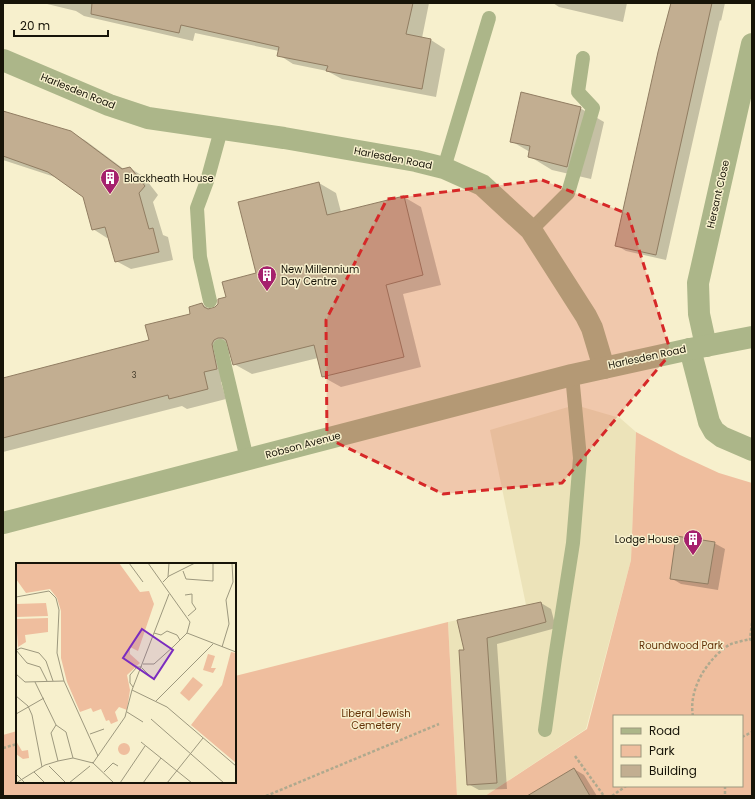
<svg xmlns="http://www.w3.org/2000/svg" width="755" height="799" viewBox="0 0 755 799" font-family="Poppins,sans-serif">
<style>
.built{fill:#ece3b9}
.green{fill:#efbe9e;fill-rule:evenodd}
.shadow{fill:#0003}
.building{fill:#c2ae91;stroke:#917d62}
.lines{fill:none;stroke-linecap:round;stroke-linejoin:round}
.path{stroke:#afa98e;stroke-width:2.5;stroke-dasharray:3 2;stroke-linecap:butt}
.service{stroke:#acb689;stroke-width:14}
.minor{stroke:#acb689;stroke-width:22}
.tertiary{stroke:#acb689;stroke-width:22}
.marked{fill:#d62828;fill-opacity:0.2;stroke:#d62828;stroke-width:3;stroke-dasharray:8 5;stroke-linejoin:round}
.labels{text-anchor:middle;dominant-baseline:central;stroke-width:3;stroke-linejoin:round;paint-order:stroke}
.number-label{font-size:8px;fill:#423a2a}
.street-label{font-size:10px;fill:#171408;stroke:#f7f0cd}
.poi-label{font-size:10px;fill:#171408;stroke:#f7f0cd;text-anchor:start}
.park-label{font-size:10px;fill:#643308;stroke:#f7f0cd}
.inset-road{fill:none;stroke:#9d987e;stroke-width:1}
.view{fill:#7b2cbf;fill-opacity:0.15;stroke:#7b2cbf;stroke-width:2}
.inset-edge{fill:none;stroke:#171408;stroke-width:2}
</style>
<rect width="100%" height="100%" fill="#f7f0cd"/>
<polygon class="built" points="575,405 620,418 636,432 631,560 586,729 485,796 457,796 448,622 526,605 490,430"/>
<g class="green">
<path d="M636 432 680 455 719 473 752 483V796H485L587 729 631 560ZM614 716H742V786H614Z"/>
<polygon points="448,622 457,796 3,796 3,735 17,731 17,782 235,782 235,676"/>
</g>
<g class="shadow">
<polygon points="43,3 429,3 422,38 431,40 445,49 436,97 342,79 327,71 293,64 279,55 279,51 195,33 193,41 84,16 76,11"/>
<polygon points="553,3 627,3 623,22 559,7"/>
<polygon points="671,3 725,3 721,21 720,20 666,260 626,251 616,245"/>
<polygon points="580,108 604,122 591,179 552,170 529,156 530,152 511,141"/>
<polygon points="3,112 71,132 86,141 125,170 130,168 144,177 158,195 153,202 163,235 168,237 173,260 131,269 116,261 109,237 107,238 93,229 84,196 58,178 3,160"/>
<polygon points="319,183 336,193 341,212 404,197 421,207 441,285 403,294 421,367 341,387 323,377 318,358 252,374 234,364 231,352 229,354 234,379 221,382 226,399 187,409 182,406 3,452 3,379 150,341 192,315 202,304 211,310 216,308 257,274"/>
<polygon points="714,543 725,549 718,590 681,584 671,578"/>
<polygon points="541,603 551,609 556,628 497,644 507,789 479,790 468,784 465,650"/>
<polygon points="574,769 584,775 597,796 529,796"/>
</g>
<g class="building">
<polygon points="92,3 413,3 406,34 431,39 422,89 326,71 328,66 277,56 279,47 181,25 179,33 91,14"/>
<polygon points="671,3 712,3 656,255 615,246 658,52"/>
<polygon points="521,92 581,107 567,167 528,157 530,146 510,142"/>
<polygon points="3,111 71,131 122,169 130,167 145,186 139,193 149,229 153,228 159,252 115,262 105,227 92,230 83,197 48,172 3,156"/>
<polygon points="319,182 327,215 404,196 423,275 386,285 404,357 322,377 314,345 233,365 226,340 223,338 218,338 214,340 212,344 217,369 204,372 208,389 169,399 168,395 3,438 3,378 149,340 145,325 190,314 189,307 202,303 204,307 208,309 215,307 218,304 218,299 226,297 222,282 256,273 238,202"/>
<polygon points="676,536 715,542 708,584 670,579"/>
<polygon points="541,602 546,622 487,638 497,783 467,785 459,650 464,650 457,620"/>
<polygon points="574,768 590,796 527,796"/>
</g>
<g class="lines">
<g class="path">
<polyline points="752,623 750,639 752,642"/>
<path d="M693 716C688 690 707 659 729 645 735 642 743 641 750 639"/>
<polyline points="742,737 752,732"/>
<polyline points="3,748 17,744"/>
<polyline points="575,756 604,796"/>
<polyline points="725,786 725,796"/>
<polyline points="266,796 439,724"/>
<polyline points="612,796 626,786"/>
</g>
<g class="service">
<polyline points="444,168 489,18"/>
<polyline points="531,230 568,193 593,108 578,92 583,58"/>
<polyline points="210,301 200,257 197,208 207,181 221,130"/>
<polyline points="220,346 247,459"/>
<polyline points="545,730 555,658 573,543 580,458 572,375"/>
</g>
<g class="minor">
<polyline points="706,346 699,314 698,283 752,44"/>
<polyline points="690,349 709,422 714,431 722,437 752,450"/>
</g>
<g class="tertiary">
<polyline points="3,60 109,105 148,118 284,138 416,161 444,168 482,185 531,230 586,316 592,328 604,368"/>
<polyline points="3,523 572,375 690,349 752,337"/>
</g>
</g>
<path class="marked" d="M542 180 628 214 671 353 562 483 443 494 327 438 326 320 387 199Z"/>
<defs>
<symbol id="building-pin" viewBox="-11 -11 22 30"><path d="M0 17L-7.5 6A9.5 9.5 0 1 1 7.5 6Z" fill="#a5216d" stroke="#f7f0cd"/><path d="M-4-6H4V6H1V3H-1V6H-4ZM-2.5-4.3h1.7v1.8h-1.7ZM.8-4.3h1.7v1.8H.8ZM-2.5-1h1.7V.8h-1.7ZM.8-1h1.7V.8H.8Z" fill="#fff"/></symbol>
</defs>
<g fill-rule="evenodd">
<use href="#building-pin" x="99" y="167" width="22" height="30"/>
<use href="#building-pin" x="256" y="264" width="22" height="30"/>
<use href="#building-pin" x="682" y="528" width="22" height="30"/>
</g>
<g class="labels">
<g class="number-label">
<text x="134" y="375">3</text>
</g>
<g class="street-label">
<text transform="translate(78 91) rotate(22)">Harlesden Road</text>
<text transform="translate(393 158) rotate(11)">Harlesden Road</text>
<text transform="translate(718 194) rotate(-77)">Hersant Close</text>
<text transform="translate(647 357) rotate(-12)">Harlesden Road</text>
<text transform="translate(303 445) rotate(-15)">Robson Avenue</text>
</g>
<g class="poi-label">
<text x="124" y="178">Blackheath House</text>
<text x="281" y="269">New Millennium<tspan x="281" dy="12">Day Centre</tspan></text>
<text x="679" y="539" text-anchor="end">Lodge House</text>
</g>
<g class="park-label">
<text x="681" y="645">Roundwood Park</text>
<text x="376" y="713">Liberal Jewish<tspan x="376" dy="12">Cemetery</tspan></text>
</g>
</g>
<g transform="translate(16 563)">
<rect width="220" height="220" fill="#f7f0cd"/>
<path d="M0 0H103L124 29 133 28 138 41 122 88 114 84V91L124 100 111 112 114 127 111 147 103 144 99 149 102 158 95 161 93 157 90 158 85 146 77 149 75 145 64 149 51 119 45 95V48L41 35 34 26 10 30 0 16ZM30 40 32 53 0 54V41ZM32 55V69L9 72 10 79 2 84 0 56ZM215 89 220 90V200L175 162 206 122ZM192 91 199 93 195 105H200L197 110 187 107ZM177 114 187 122 173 138 164 130ZM0 178 6 188 12 187 13 195 7 196 0 191ZM102 186a6 6 0 1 1 12 0a6 6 0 1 1-12 0Z" fill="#efbe9e"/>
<path class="inset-road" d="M113 0 127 19M167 8 170 16 197 18V0M152 14 153 0M147 19 153 13 179 0M169 32 176 31V40L180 46 172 53M0 34 33 28 40 35 43 47 41 90 48 118 82 193M138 70 145 72 151 68 161 72 164 77M171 70 220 89M206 84 213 61 210 37 217 19 216 0M0 87 5 85 23 90 30 98 37 118M0 87 11 100 24 104 31 118M127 101H138L158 83 171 70 174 59 132 0M126 105 138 117M0 111 9 119 48 118M19 119 40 162M117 124 114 120V112L121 104H126M116 127 151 144 220 203M0 133 12 143 16 152 26 204M140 138 197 81M111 149 127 159M0 151 28 135M135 156 208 220M40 162 50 169 57 195M40 162 35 170 42 198M74 171 88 166M125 179 176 220M76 199 98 220M77 200 109 154 116 127 153 31M33 203 50 220M18 209 29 220M88 209 97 200 102 203M0 211 9 220M0 220 29 202 42 198 57 195 77 200M53 220 74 203M104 220 129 183M127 220 145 195M151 220 187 175"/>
<path class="view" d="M126 66 157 87 138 116 107 95Z"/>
<rect width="220" height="220" class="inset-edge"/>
</g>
<rect width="755" height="799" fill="none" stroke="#171408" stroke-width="8"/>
<rect x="613" y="715" width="130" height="72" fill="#f7f0cd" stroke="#9d987e"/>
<rect x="621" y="728" width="20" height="6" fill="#acb689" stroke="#9d987e"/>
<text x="649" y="735" font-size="12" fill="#171408">Road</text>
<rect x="621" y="745" width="20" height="12" fill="#efbe9e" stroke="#9d987e"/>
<text x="649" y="755" font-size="12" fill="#171408">Park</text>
<rect x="621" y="765" width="20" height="12" fill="#c2ae91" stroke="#9d987e"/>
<text x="649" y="775" font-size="12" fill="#171408">Building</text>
<path d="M14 30v6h94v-6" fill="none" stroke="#171408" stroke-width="2"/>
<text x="20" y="30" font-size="12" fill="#171408" stroke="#f7f0cd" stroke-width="3" paint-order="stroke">20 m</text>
</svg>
